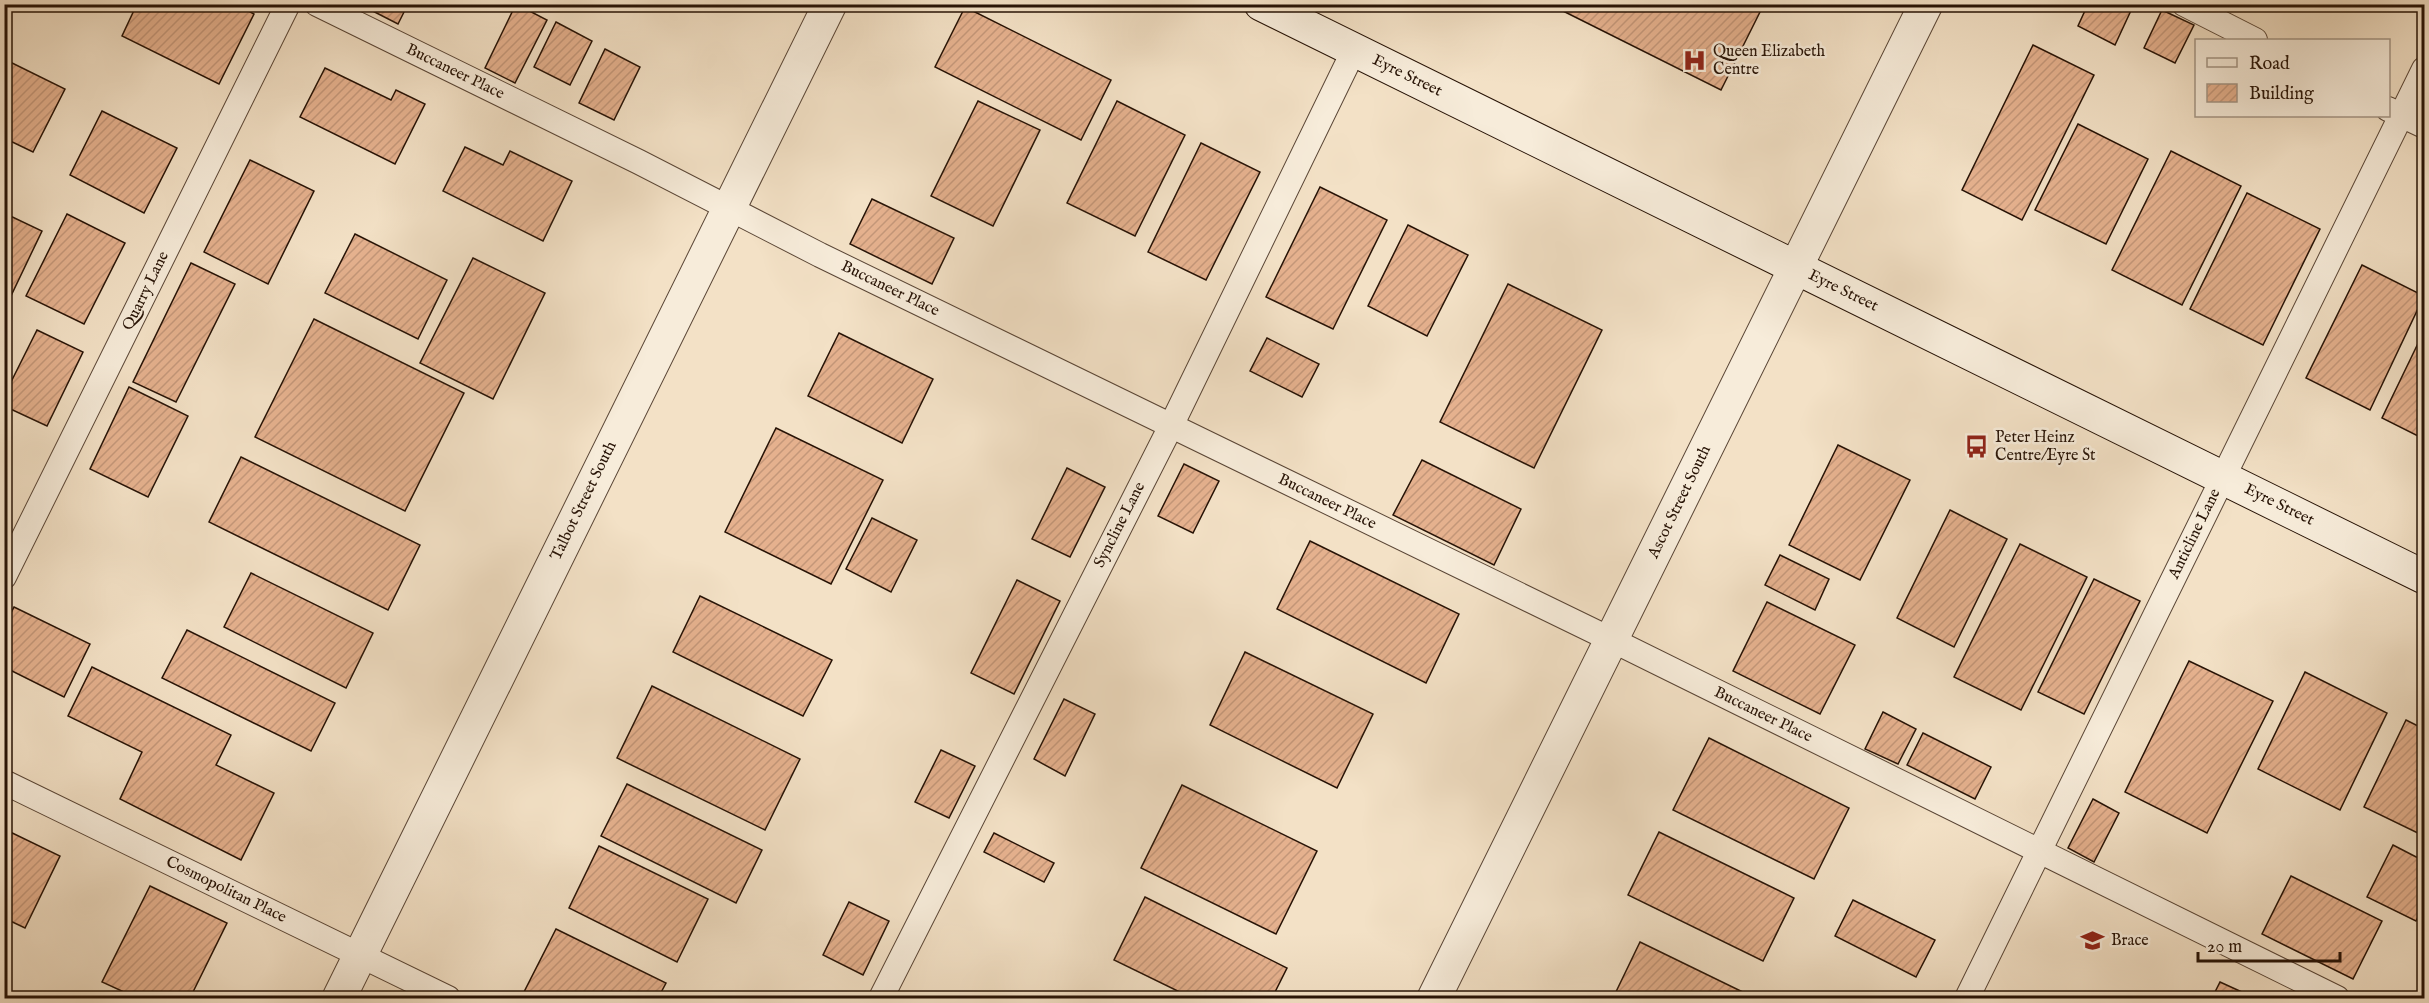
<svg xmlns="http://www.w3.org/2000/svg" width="2429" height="1003" viewBox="0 0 2429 1003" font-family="'IM FELL English',serif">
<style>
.building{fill:url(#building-hatch);stroke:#271306;stroke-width:1.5}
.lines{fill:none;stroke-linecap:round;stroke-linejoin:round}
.service-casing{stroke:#5a4636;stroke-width:26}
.minor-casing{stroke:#5a4636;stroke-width:35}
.secondary-casing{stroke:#271306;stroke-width:35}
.service{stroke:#f7ecda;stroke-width:24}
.minor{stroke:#f7ecda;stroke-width:33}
.secondary{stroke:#f7ecda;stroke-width:33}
.labels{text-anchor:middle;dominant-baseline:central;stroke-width:5;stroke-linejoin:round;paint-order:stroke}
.poi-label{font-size:16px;fill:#271306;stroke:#f7ecda;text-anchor:start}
.street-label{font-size:16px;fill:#271306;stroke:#f7ecda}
</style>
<defs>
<pattern id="building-hatch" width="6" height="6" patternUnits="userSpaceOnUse" patternTransform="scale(1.5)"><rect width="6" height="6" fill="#e5b18e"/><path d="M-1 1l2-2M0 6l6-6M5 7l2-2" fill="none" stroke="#c49779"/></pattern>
</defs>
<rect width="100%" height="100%" fill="#f3e1c6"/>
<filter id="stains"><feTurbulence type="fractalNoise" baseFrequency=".00333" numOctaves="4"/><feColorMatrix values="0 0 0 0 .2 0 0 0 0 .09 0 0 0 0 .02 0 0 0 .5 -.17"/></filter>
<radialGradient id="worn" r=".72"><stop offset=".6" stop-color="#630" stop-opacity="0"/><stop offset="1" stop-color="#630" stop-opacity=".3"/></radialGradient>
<g class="building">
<polygon points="137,4 236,4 254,14 219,84 122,36"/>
<polygon points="359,4 408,4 398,24"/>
<polygon points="516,4 547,20 515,83 485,68"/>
<polygon points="1549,4 1764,4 1721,90"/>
<polygon points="2088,4 2134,4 2115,45 2078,26"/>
<polygon points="965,7 1111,80 1081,140 935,67"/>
<polygon points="2162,10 2194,25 2175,63 2144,48"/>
<polygon points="556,22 592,41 570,85 534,67"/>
<polygon points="2033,45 2094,75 2022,220 1962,190"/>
<polygon points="605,49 640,67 614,120 579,103"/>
<polygon points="4,59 65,89 33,152 4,138"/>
<polygon points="325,68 391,100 396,90 425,104 395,164 300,117"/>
<polygon points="978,101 1040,130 993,226 931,196"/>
<polygon points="1117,101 1185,135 1135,236 1067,203"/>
<polygon points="102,111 177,148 144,213 70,175"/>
<polygon points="2078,124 2148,159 2106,244 2035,210"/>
<polygon points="1201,143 1260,172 1206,280 1148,252"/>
<polygon points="465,147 503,165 510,151 572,181 543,241 443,191"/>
<polygon points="2171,151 2241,186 2182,305 2112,270"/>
<polygon points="250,160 314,191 268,284 204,252"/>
<polygon points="1320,187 1387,220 1333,329 1266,297"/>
<polygon points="2247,193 2320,229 2263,345 2190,309"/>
<polygon points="872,199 954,238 932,284 850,244"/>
<polygon points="4,213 42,231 9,300 4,298"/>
<polygon points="67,214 125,243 84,324 26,296"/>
<polygon points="1408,225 1468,255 1427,336 1368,306"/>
<polygon points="355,234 447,280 418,339 325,293"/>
<polygon points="473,258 545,293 493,399 420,363"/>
<polygon points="191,263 235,284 176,402 133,382"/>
<polygon points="2362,265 2424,296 2370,410 2306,378"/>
<polygon points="1508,284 1602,330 1534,468 1440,422"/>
<polygon points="314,319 464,393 405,511 255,437"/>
<polygon points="37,330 83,352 47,426 4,406 4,396"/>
<polygon points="2424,331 2424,439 2382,418"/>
<polygon points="839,333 933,379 902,443 808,396"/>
<polygon points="1267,338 1319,364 1302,397 1250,371"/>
<polygon points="129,387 188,416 148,497 90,469"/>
<polygon points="776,428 883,480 831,584 725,532"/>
<polygon points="1838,445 1910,480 1860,580 1789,545"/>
<polygon points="241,457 420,545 388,610 209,522"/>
<polygon points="1422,460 1521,509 1494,565 1393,515"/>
<polygon points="1184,464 1219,481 1193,533 1158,516"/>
<polygon points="1067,468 1105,487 1070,557 1032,539"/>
<polygon points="1950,510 2007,539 1954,647 1897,618"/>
<polygon points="872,518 917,540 891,592 846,569"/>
<polygon points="1310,541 1459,614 1426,683 1277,609"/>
<polygon points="2020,544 2087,577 2021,710 1954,677"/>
<polygon points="1780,555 1829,579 1815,610 1765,585"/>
<polygon points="251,573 373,633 346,688 224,627"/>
<polygon points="2094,579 2140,601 2084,714 2038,692"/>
<polygon points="1017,580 1060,601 1014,694 971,673"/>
<polygon points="700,596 832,660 803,716 673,652"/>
<polygon points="1767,602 1855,645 1820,714 1733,671"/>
<polygon points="14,607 90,644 64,697 4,667 4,627"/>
<polygon points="187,630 335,703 311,751 162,678"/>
<polygon points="1245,652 1373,714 1337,788 1210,725"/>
<polygon points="2189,661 2273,701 2207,833 2125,792"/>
<polygon points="92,667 231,735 216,765 274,793 241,860 120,799 142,752 68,716"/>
<polygon points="2305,672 2387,713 2340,810 2258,769"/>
<polygon points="652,686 800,759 765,830 617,758"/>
<polygon points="1064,699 1095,714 1065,776 1034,759"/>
<polygon points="1883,712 1916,729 1898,764 1865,749"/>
<polygon points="2406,720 2424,729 2424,836 2364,807"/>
<polygon points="1923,733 1991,767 1975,799 1907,765"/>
<polygon points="1709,738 1849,808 1814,879 1673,810"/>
<polygon points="941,750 975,766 949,818 915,802"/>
<polygon points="627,784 762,850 736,903 601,836"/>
<polygon points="1182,785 1317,851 1276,934 1141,868"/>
<polygon points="2093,799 2119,813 2094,862 2068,848"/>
<polygon points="4,829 60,856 25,928 4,918"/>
<polygon points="1659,832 1794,898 1763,961 1628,895"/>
<polygon points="994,833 1054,863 1044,882 984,852"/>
<polygon points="2393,845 2424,861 2424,904 2416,921 2367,897"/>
<polygon points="599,846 708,899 677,962 569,908"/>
<polygon points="2291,876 2382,921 2353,979 2262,934"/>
<polygon points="150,886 227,923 190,998 137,998 102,982"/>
<polygon points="1145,897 1287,968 1272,998 1192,998 1114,960"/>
<polygon points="1853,900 1935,940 1916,977 1835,936"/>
<polygon points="849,902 889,921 863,975 823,955"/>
<polygon points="556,929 666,983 658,998 537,998 524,992"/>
<polygon points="1640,942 1751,996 1749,998 1613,998"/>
<polygon points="2220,982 2255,998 2212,998"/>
<polygon points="4,988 25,998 4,998"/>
<polygon points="1091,992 1106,998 1088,998"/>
</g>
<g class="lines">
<defs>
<g id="service">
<polyline points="317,4 639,162 820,255 1612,640 2337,998"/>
<polyline points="2184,4 2255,40"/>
<polyline points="2388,109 2424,126"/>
<polyline points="4,577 288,4"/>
<polyline points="4,782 448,998"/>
<polyline points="881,998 1171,426 1354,50"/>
<polyline points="1967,998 2424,69"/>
</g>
<g id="minor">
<polyline points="339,998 830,4"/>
<polyline points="1434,998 1926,4"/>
</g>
<polyline id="secondary" points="1261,4 2424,577"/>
</defs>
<use href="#service" class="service-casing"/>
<use href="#minor" class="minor-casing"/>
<use href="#secondary" class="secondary-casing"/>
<use href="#service" class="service"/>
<use href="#minor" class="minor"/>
<use href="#secondary" class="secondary"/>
</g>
<defs>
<symbol id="hospital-bare" viewBox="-9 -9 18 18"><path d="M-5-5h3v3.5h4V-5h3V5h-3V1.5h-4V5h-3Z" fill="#8f2418" stroke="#f7ecda" stroke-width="2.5" paint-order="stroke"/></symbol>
<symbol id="bus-bare" viewBox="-9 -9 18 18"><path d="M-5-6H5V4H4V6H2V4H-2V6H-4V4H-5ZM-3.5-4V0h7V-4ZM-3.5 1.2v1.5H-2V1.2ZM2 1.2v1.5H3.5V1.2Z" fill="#8f2418" stroke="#f7ecda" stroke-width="2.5" paint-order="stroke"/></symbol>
<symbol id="university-bare" viewBox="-9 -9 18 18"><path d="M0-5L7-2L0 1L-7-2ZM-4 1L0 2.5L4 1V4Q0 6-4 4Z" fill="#8f2418" stroke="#f7ecda" stroke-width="2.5" paint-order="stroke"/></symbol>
</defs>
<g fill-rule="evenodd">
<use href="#hospital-bare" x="1678" y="44" width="33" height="33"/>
<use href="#bus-bare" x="1960" y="430" width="33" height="33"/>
<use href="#university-bare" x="2076" y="924" width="33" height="33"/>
</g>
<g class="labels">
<g class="poi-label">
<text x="1713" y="52">Queen Elizabeth<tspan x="1713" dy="18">Centre</tspan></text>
<text x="1995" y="438">Peter Heinz<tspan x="1995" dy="18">Centre/Eyre St</tspan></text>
<text x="2111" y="941">Brace</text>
</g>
<g class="street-label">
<text transform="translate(455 72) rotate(26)">Buccaneer Place</text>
<text transform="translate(1407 76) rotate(26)">Eyre Street</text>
<text transform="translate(890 289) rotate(26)">Buccaneer Place</text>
<text transform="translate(146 291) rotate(-64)">Quarry Lane</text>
<text transform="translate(1843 291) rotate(26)">Eyre Street</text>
<text transform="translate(584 501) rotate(-64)">Talbot Street South</text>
<text transform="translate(1327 502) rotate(26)">Buccaneer Place</text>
<text transform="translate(1680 502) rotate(-64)">Ascot Street South</text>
<text transform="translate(2279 505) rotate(26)">Eyre Street</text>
<text transform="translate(1120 525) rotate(-63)">Syncline Lane</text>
<text transform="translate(2195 534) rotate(-64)">Anticline Lane</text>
<text transform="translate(1763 715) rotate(26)">Buccaneer Place</text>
<text transform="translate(226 890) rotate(26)">Cosmopolitan Place</text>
</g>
</g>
<rect width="2429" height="1003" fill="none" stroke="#f3e1c6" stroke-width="24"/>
<rect x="6" y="6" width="2417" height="991" fill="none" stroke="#271306" stroke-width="3"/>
<rect x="12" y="12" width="2405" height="979" fill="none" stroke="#271306" stroke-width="1.5"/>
<rect x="2195" y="39" width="195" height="78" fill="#f7ecda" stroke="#a49585" stroke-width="1.5"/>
<rect x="2207" y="58" width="30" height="9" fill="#f7ecda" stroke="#a49585" stroke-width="1.5"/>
<text x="2249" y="69" font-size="18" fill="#271306">Road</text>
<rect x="2207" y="84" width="30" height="18" fill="url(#building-hatch)" stroke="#a49585" stroke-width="1.5"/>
<text x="2249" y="99" font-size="18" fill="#271306">Building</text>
<path d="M2198 952v9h142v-9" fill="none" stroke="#271306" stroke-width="3"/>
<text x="2207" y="952" font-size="18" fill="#271306" stroke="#f7ecda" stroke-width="4.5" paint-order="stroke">20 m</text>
<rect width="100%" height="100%" filter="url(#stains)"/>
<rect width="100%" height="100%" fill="url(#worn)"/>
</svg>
